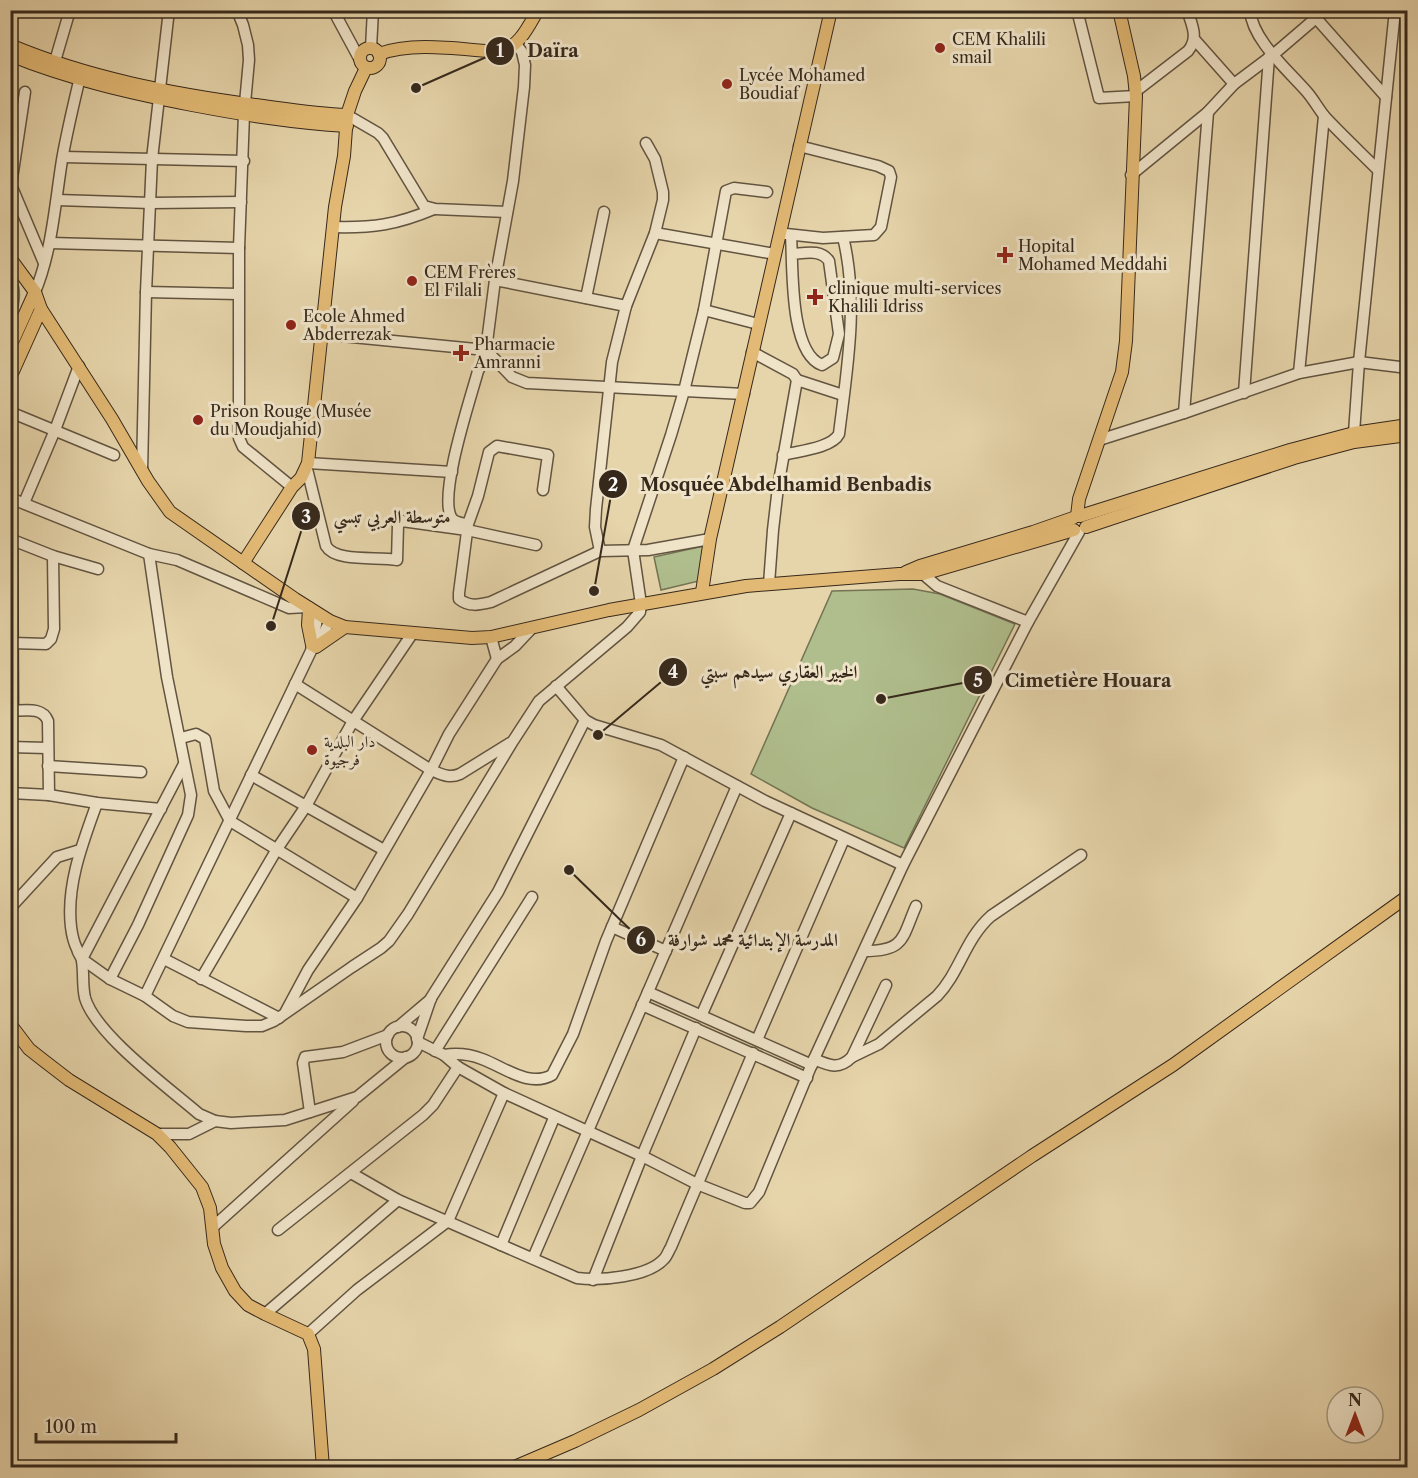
<svg xmlns="http://www.w3.org/2000/svg" width="1418" height="1478" viewBox="0 0 1418 1478" font-family="'Libre Caslon Text',Amiri,serif">
<style>
.green{fill:#b0be8d;stroke:#737454;stroke-width:1.5}
.lines{fill:none;stroke-linecap:round;stroke-linejoin:round}
.minor-casing{stroke:#625440;stroke-width:13}
.major-casing{stroke:#36291c;stroke-width:14}
.minor{stroke:#efe3c8;stroke-width:10}
.major{stroke:#e3ba75;stroke-width:12}
.poi-dot{fill:#8f2418;stroke:#efe3c8;stroke-width:2}
.labels{text-anchor:middle;dominant-baseline:central;stroke-width:6;stroke-linejoin:round;paint-order:stroke}
.poi-label{font-size:16px;fill:#36291c;stroke:#efe3c8;text-anchor:start}
.leader{fill:none;stroke:#36291c;stroke-width:2}
.callout-dot{fill:#36291c;stroke:#efe3c8;stroke-width:2}
.mark-label{font-size:18px;text-anchor:middle;font-weight:bold;fill:#fff}
.callout-label{font-size:18px;text-anchor:middle;font-weight:bold;fill:#36291c;stroke:#efe3c8;stroke-width:6;stroke-linejoin:round;paint-order:stroke}
</style>
<rect width="100%" height="100%" fill="#e6d4aa"/>
<filter id="stains"><feTurbulence type="fractalNoise" baseFrequency=".00333" numOctaves="4"/><feColorMatrix values="0 0 0 0 .2 0 0 0 0 .09 0 0 0 0 .02 0 0 0 .5 -.17"/></filter>
<radialGradient id="worn" r=".72"><stop offset=".6" stop-color="#630" stop-opacity="0"/><stop offset="1" stop-color="#630" stop-opacity=".3"/></radialGradient>
<g class="green">
<path d="M11 273C25 285 19 312 11 326Z"/>
<polygon points="708,545 703,580 661,590 654,557"/>
<polygon points="913,589 940,594 1015,624 904,848 812,808 751,774 832,591"/>
</g>
<g class="lines">
<defs>
<g id="minor">
<polyline points="237,10 243,25 248,45 249,60 244,114 239,248 239,438 243,447 292,487"/>
<polyline points="333,10 360,60"/>
<polyline points="1077,10 1099,98 1136,96"/>
<path d="M1250 10C1252 40 1288 70 1307 92 1314 100 1319 110 1326 118 1343 136 1361 153 1378 170"/>
<polyline points="1313,10 1316,18 1386,97"/>
<polyline points="1195,40 1234,84"/>
<polyline points="516,44 522,52 525,65 524,87 513,181 495,280 486,350 512,377 527,383 744,394"/>
<polyline points="371,48 373,10"/>
<polyline points="53,68 70,10"/>
<path d="M1136 91 1188 51C1199 38 1192 25 1187 10"/>
<polyline points="25,92 11,185 44,263"/>
<polyline points="347,115 378,133 383,138 424,206 435,209 507,212"/>
<polyline points="63,157 244,161"/>
<polyline points="1131,175 1208,112 1234,84 1274,54 1316,18"/>
<polyline points="57,200 151,203 241,202"/>
<path d="M333 227C373 228 396 225 434 209"/>
<polyline points="655,233 775,254"/>
<polyline points="786,234 823,238 874,235 881,227 891,177 889,171 878,166 799,146"/>
<path d="M791 235C793 265 789 353 822 365L833 358 839 334 829 261C821 249 806 253 792 254"/>
<polyline points="50,243 239,248"/>
<polyline points="495,280 626,306"/>
<path d="M35 292C52 251 55 204 62 160 67 131 74 102 81 73"/>
<polyline points="146,292 238,294"/>
<polyline points="586,298 604,212"/>
<polyline points="704,310 758,324"/>
<polyline points="321,334 486,350"/>
<polyline points="752,352 793,374 797,380 778,487 773,530 769,584"/>
<polyline points="1299,373 1324,116"/>
<polyline points="797,380 843,395"/>
<polyline points="1244,393 1269,57"/>
<polyline points="10,412 114,455"/>
<polyline points="1184,413 1208,112"/>
<polyline points="1354,433 1359,362 1395,10"/>
<polyline points="1099,440 1184,413 1299,373 1359,362 1408,368"/>
<path d="M783 455C798 451 832 448 839 434 847 369 859 302 843 237"/>
<polyline points="308,463 452,472"/>
<path d="M307 469 326 546C336 563 379 556 397 560L398 525 402 521 467 530 536 545"/>
<polyline points="142,471 146,292 152,159 169,10"/>
<path d="M543 490 548 455 497 446 489 452 478 496 468 524 459 593V599C469 607 479 605 491 602L600 551 648 550 710 539"/>
<polyline points="10,498 149,554 177,560 289,608 307,607"/>
<polyline points="24,503 55,430 79,366"/>
<path d="M467 524C461 523 454 523 451 517 439 493 470 400 478 371L483 361 489 354"/>
<polyline points="10,539 53,556 98,569"/>
<polyline points="12,539 13,711"/>
<polyline points="600,551 595,527 596,509 612,362 626,306 655,233 663,200 663,192 655,159 646,143"/>
<polyline points="921,569 923,574 937,586 1028,622"/>
<polyline points="491,637 497,659"/>
<polyline points="13,643 46,644 51,639 54,629 53,556"/>
<polyline points="316,647 330,621"/>
<path d="M295 684 431 770C441 774 449 779 460 774L510 743"/>
<polyline points="556,686 585,720 594,725 661,745 765,801 903,865"/>
<path d="M10 711C24 711 42 706 48 721L49 795"/>
<polyline points="181,738 196,734 205,739 214,791 230,821 357,898"/>
<polyline points="10,747 47,748"/>
<polyline points="184,764 82,959 110,979 145,996 173,1016 188,1022 246,1026 262,1026 274,1021 352,967 381,948 389,941 408,914 513,741 539,701 627,627 640,612 641,604 633,550 671,435 684,391 704,310 726,191 734,188 767,192"/>
<polyline points="48,766 141,772"/>
<polyline points="251,775 384,850"/>
<polyline points="10,793 49,795 97,803 161,809"/>
<path d="M97 803C83 842 66 885 71 927 72 935 74 943 77 949 78 954 82 957 82 961 84 974 82 985 85 998 96 1035 169 1088 199 1114L215 1121 231 1123 285 1120 357 1097 406 1057"/>
<polyline points="10,908 57,857 80,850"/>
<polyline points="612,927 666,951"/>
<path d="M865 951C905 951 902 938 916 906"/>
<polyline points="164,959 279,1018"/>
<polyline points="110,979 138,925 188,815 191,795 167,677 149,554"/>
<polyline points="201,979 277,849 306,806 353,721 412,634"/>
<polyline points="648,992 812,1065"/>
<polyline points="145,996 311,651 318,614"/>
<polyline points="642,1005 807,1078"/>
<polyline points="286,1011 308,970 357,898 431,770 449,734 497,659 515,646 531,629"/>
<polyline points="702,1014 791,813"/>
<circle cx="402" cy="1042" r="16"/>
<polyline points="398,1027 431,999"/>
<polyline points="417,1039 431,998 498,892 585,720"/>
<polyline points="757,1040 844,839"/>
<polyline points="418,1042 444,1055 458,1067 504,1093 642,1156 697,1184 745,1203 750,1203 759,1192 814,1059 903,865 1028,622 1079,532"/>
<polyline points="435,1051 532,897"/>
<path d="M444 1055C457 1053 469 1054 482 1059 504 1067 529 1088 552 1075L573 1034 606 941 684 757"/>
<path d="M852 1057 879 1044 937 996C960 972 965 939 991 916L1081 855"/>
<path d="M814 1059C830 1066 839 1070 852 1057L886 985"/>
<polyline points="310,1112 303,1063 305,1057 343,1052 388,1035"/>
<polyline points="157,1134 189,1134 215,1121"/>
<path d="M351 1173 398 1200 577 1278C600 1281 648 1277 664 1259 667 1256 669 1250 671 1247L753 1053"/>
<polyline points="213,1227 353,1101"/>
<polyline points="278,1230 423,1115 433,1105 458,1067"/>
<polyline points="501,1245 554,1118"/>
<polyline points="533,1258 737,786"/>
<polyline points="593,1280 642,1156 696,1028"/>
<polyline points="265,1314 398,1200"/>
<polyline points="308,1334 357,1290 448,1221 504,1093"/>
</g>
<g id="major">
<path d="M10 45C88 78 173 94 256 105 286 109 316 114 347 115"/>
<circle cx="370" cy="58" r="10"/>
<path d="M379 54C415 41 462 50 500 52 520 46 528 27 538 10"/>
<path d="M10 55C69 79 130 93 192 105 245 115 293 123 347 126"/>
<polyline points="10,258 35,292 41,309 112,419 148,481 170,512 295,599 330,621 345,627 472,638 491,637 609,610 746,586 899,574 923,574 1074,530"/>
<polyline points="10,347 35,292"/>
<polyline points="10,378 41,309"/>
<polyline points="1077,516 1079,499 1122,372 1126,341 1136,96 1134,76 1119,10"/>
<polyline points="1080,516 1290,450 1354,433 1408,425"/>
<polyline points="1086,527 1294,458 1354,442 1408,435"/>
<polyline points="243,563 292,487 301,478 308,463 335,207 344,156 347,115 355,91 366,68"/>
<polyline points="906,572 920,566 1033,532 1073,518"/>
<polyline points="702,592 710,539 831,10"/>
<polyline points="309,608 308,625 312,645"/>
<polyline points="316,647 345,627"/>
<polyline points="10,1024 29,1049 43,1060 69,1080 157,1134 170,1147 202,1187 210,1208 214,1244 222,1268 235,1291 248,1305 265,1314 308,1334 314,1349 323,1468"/>
<polyline points="512,1468 575,1441 639,1410 713,1369 780,1327 1032,1156 1173,1065 1408,896"/>
</g>
</defs>
<use href="#minor" class="minor-casing"/>
<use href="#major" class="major-casing"/>
<use href="#minor" class="minor"/>
<use href="#major" class="major"/>
</g>
<g class="poi-dot">
<circle cx="940" cy="48" r="6"/>
<circle cx="727" cy="84" r="6"/>
<path d="M1002 246h6v6h6v6h-6v6h-6v-6h-6v-6h6z"/>
<circle cx="412" cy="281" r="6"/>
<path d="M812 288h6v6h6v6h-6v6h-6v-6h-6v-6h6z"/>
<circle cx="291" cy="325" r="6"/>
<path d="M458 344h6v6h6v6h-6v6h-6v-6h-6v-6h6z"/>
<circle cx="198" cy="420" r="6"/>
<circle cx="312" cy="750" r="6"/>
</g>
<g class="labels">
<g class="poi-label">
<text x="952" y="39">CEM Khalili<tspan x="952" dy="18">smail</tspan></text>
<text x="739" y="75">Lycée Mohamed<tspan x="739" dy="18">Boudiaf</tspan></text>
<text x="1018" y="246">Hopital<tspan x="1018" dy="18">Mohamed Meddahi</tspan></text>
<text x="424" y="272">CEM Frères<tspan x="424" dy="18">El Filali</tspan></text>
<text x="828" y="288">clinique multi-services<tspan x="828" dy="18">Khalili Idriss</tspan></text>
<text x="303" y="316">Ecole Ahmed<tspan x="303" dy="18">Abderrezak</tspan></text>
<text x="474" y="344">Pharmacie<tspan x="474" dy="18">Amranni</tspan></text>
<text x="210" y="411">Prison Rouge (Musée<tspan x="210" dy="18">du Moudjahid)</tspan></text>
<text x="324" y="741">دار البلدية<tspan x="324" dy="18">فرجيوة</tspan></text>
</g>
</g>
<path class="leader" d="M416 88L500 51M594 591L613 484M271 626L306 516M598 735L673 672M881 699L978 680M569 870L641 940"/>
<g class="callout-dot">
<circle cx="416" cy="88" r="6"/>
<circle cx="594" cy="591" r="6"/>
<circle cx="271" cy="626" r="6"/>
<circle cx="598" cy="735" r="6"/>
<circle cx="881" cy="699" r="6"/>
<circle cx="569" cy="870" r="6"/>
<circle cx="500" cy="51" r="15"/>
<circle cx="613" cy="484" r="15"/>
<circle cx="306" cy="516" r="15"/>
<circle cx="673" cy="672" r="15"/>
<circle cx="978" cy="680" r="15"/>
<circle cx="641" cy="940" r="15"/>
</g>
<g class="mark-label">
<text x="500" y="57">1</text>
<text x="613" y="491">2</text>
<text x="306" y="523">3</text>
<text x="673" y="678">4</text>
<text x="978" y="687">5</text>
<text x="641" y="946">6</text>
</g>
<g class="callout-label">
<text x="553" y="57">Daïra</text>
<text x="786" y="491">Mosquée Abdelhamid Benbadis</text>
<text x="392" y="523">متوسطة العربي تبسي</text>
<text x="779" y="678">الخبير العقاري سيدهم سبتي</text>
<text x="1088" y="687">Cimetière Houara</text>
<text x="753" y="946">المدرسة الإبتدائية محمد شوارفة</text>
</g>
<rect width="1418" height="1478" fill="none" stroke="#e6d4aa" stroke-width="36"/>
<rect x="12" y="12" width="1394" height="1454" fill="none" stroke="#36291c" stroke-width="3"/>
<rect x="18" y="18" width="1382" height="1442" fill="none" stroke="#36291c" stroke-width="1.5"/>
<g transform="translate(1355 1415)"><circle r="28" fill="#efe3c8" stroke="#a59983" stroke-width="1.5"/>
<path d="M0-4.5L10 22L0 15L-10 22Z" fill="#8f2418"/>
<text y="-9" font-size="16" font-weight="bold" text-anchor="middle" fill="#36291c">N</text>
</g>
<path d="M36 1433v9h140v-9" fill="none" stroke="#36291c" stroke-width="3"/>
<text x="45" y="1433" font-size="18" fill="#36291c" stroke="#efe3c8" stroke-width="4.5" paint-order="stroke">100 m</text>
<rect width="100%" height="100%" filter="url(#stains)"/>
<rect width="100%" height="100%" fill="url(#worn)"/>
</svg>
